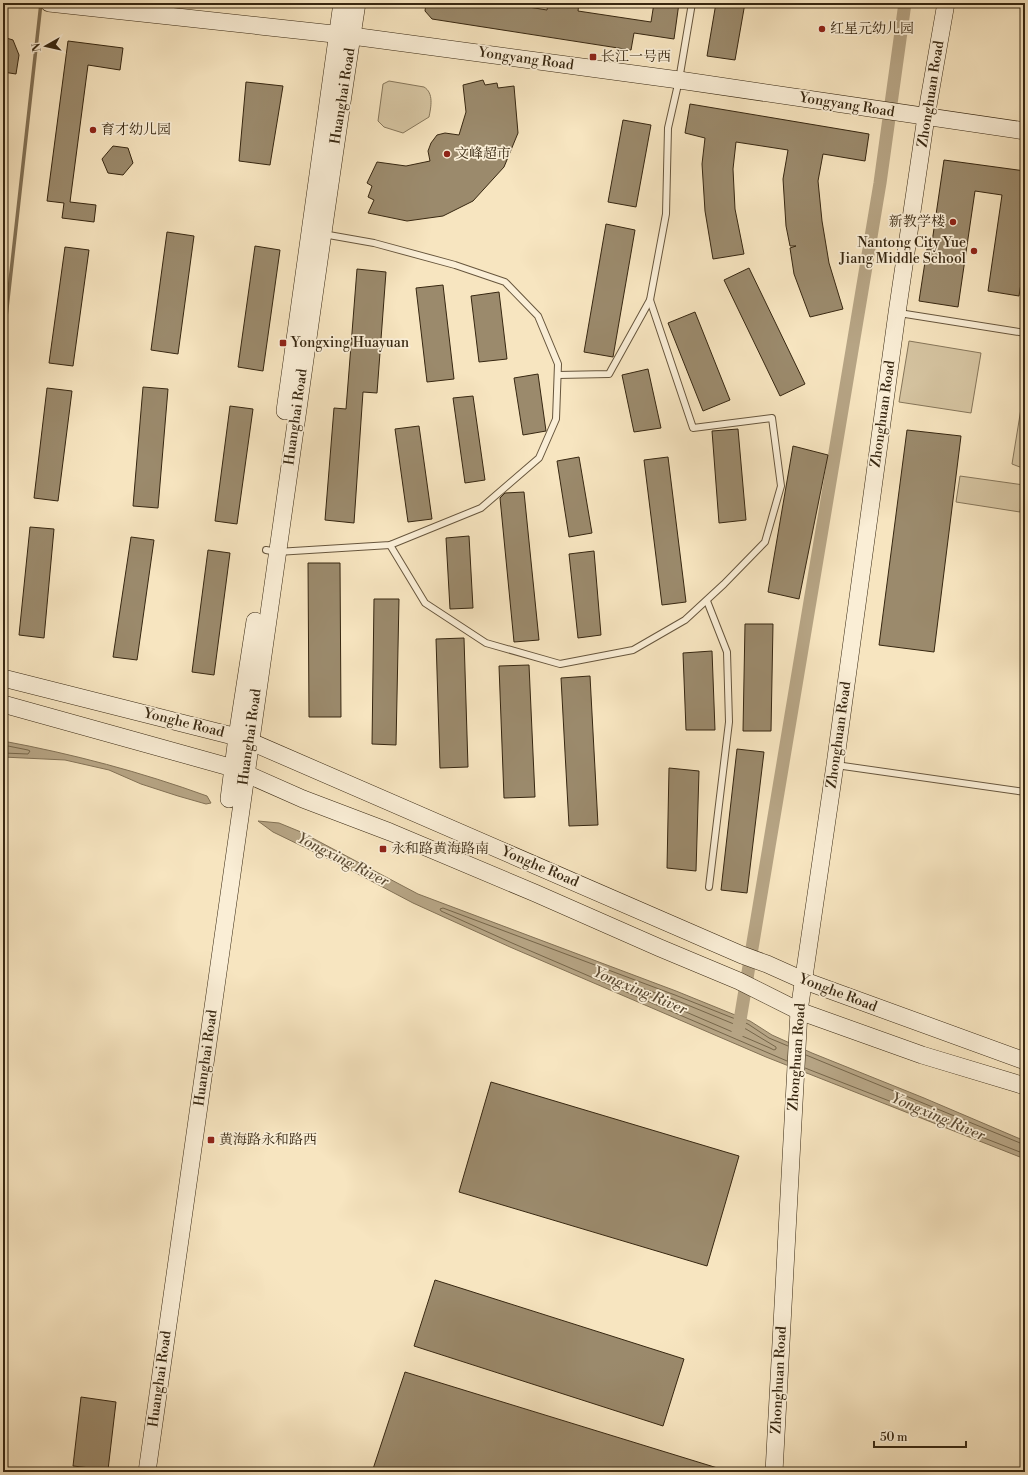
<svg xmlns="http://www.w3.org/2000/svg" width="1028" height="1475" viewBox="0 0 1028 1475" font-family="'Libre Bodoni','Noto Serif SC',serif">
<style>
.green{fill:#d6c5a2;stroke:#86765a}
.water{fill:#b6a484;stroke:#837256}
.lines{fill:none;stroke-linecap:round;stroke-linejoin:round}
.shore{stroke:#76664a;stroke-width:1}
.stream{stroke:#837256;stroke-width:3.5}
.canal{stroke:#b6a484;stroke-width:13}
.building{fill:#9b8a6c;stroke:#372711}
.lane-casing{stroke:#67563d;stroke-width:8}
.secondary-casing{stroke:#372711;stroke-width:18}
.lane{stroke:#faeed6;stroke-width:6}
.secondary{stroke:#faeed6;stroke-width:17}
.poi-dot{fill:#8f2418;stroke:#faeed6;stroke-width:1.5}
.labels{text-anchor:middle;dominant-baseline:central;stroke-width:3.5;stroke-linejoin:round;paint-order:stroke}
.poi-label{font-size:14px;fill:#372711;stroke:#faeed6;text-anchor:start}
.street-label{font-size:14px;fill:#372711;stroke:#faeed6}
.water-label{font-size:15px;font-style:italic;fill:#5d4c34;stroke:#faeed6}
</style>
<rect width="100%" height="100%" fill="#f7e5c0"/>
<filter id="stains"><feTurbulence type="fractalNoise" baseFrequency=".005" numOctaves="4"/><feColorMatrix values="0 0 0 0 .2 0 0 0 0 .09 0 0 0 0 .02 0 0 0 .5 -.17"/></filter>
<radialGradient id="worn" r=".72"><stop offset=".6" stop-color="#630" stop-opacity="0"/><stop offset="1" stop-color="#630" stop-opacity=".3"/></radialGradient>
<g class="green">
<path d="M389 81 424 87C434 93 431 107 429 117L403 133 384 127 378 121 383 84Z"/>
<polygon points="909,341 981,353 971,413 899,402"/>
<polygon points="1025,384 1025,469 1012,464"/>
<polygon points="960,476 1024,485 1020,512 956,502"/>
</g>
<g class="water">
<path d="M3 741C73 754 141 772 207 796L211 803 206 804 178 796 141 784 109 770 65 760 3 757Z"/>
<polygon points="258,821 279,823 301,832 418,894 676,991 750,1021 772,1035 812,1053 924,1098 1025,1141 1025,1159 766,1057 510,947 413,903 339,864 273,832"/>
</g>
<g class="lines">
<g class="shore">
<polyline points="3,745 28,750 30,751 28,754 3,753"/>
<polygon points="616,979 673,999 746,1029 776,1047 776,1049 774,1050 770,1048 616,982"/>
<polyline points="806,1055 1025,1145"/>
<polyline points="787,1061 512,943 441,911 440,909 443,908 675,995 748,1024 769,1038 788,1046"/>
<polyline points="805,1068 1025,1154"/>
</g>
<polyline class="stream" points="3,344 41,3"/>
<polyline class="canal" points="738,1032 880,183 905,3"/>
</g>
<g class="building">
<polygon points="426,3 504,3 547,10 548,3 579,3 578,11 651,22 654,3 679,3 674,39 634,33 631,50 432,19 425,11"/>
<polygon points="716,3 745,3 735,60 707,56"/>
<polygon points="3,37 13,40 19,55 16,74 3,72"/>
<polygon points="68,41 123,48 120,70 88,65 70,202 96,205 94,222 62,218 64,203 47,201"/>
<polygon points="483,80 485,85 497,83 498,88 514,86 518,133 504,167 473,201 443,216 407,221 368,213 374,200 368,197 372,186 367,183 377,162 406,166 430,161 428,151 431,143 437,135 445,133 459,135 466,112 463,85"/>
<polygon points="246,82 283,86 270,165 239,161"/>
<polygon points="690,104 869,134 865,161 823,154 818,181 822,221 829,263 843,309 810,317 794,274 790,248 796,246 790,246 786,226 783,179 788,150 736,142 733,169 735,209 744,254 713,259 705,211 702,164 705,138 685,133"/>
<polygon points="623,120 651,125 636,207 608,202"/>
<polygon points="113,146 128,148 133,163 123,175 108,173 102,159"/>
<polygon points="944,160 1025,171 1025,258 1019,296 988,291 1002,195 975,191 958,307 919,301 927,249 931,249"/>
<polygon points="606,224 635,230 613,357 584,352"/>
<polygon points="167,232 194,236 178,354 151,350"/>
<polygon points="255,246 280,250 263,371 238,367"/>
<polygon points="65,247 89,250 73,366 49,363"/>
<polygon points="749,268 805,384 780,396 724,280"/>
<polygon points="357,269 386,272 377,393 363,392 354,523 325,520 334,408 346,409"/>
<polygon points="443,285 454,379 427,382 416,288"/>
<polygon points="499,292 507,359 479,362 471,296"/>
<polygon points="695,312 730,400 703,411 668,323"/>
<polygon points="648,369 661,428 634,432 622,375"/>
<polygon points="538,374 546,431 523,435 514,378"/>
<polygon points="143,387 168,389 158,508 133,506"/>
<polygon points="47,388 72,391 58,501 34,498"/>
<polygon points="473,396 485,480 465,483 453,398"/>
<polygon points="230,406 253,409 237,524 215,521"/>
<polygon points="419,426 432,519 408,522 395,429"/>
<polygon points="738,429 746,520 719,523 712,431"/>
<polygon points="907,430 961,436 934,652 879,645"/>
<polygon points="793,446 828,455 799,599 768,592"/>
<polygon points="579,457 592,533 569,537 557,461"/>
<polygon points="668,457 686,602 662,605 644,460"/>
<polygon points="524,492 539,640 514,642 500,498 505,493"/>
<polygon points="30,527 54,529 44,638 19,635"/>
<polygon points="469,536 473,608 450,609 446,538"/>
<polygon points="131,537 154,540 137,660 113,657"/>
<polygon points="208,550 230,553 214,675 192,672"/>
<polygon points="594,551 601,635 578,638 569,554"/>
<polygon points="308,563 340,563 341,717 309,717"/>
<polygon points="374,599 399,599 396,745 372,744"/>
<polygon points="745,624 773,624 771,731 743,731"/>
<polygon points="464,638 468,767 440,768 436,639"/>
<polygon points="712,651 715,730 686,730 683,653"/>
<polygon points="529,665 535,797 504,798 499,666"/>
<polygon points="590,676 598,825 569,826 561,678"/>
<polygon points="737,749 764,752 747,893 721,890"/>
<polygon points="669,768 699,771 696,871 667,868"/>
<polygon points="491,1082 739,1156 707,1266 459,1192"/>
<polygon points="435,1280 684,1359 663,1426 414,1346"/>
<polygon points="405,1372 724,1470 724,1472 372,1472"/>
<polygon points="81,1397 116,1402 108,1470 73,1466"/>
</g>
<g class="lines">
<defs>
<g id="lane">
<polyline points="899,313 1025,333"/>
<polyline points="558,375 609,374 650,300"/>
<polyline points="390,545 425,603 486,643 560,664 633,650 685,620 724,584 765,542 781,486 772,418 693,428 650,300 666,214 668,128 679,80 692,3"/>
<polyline points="266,550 277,552 390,545 481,508 539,458 556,419 558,364 538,316 505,282 455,265 374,243 323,234"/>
<polyline points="707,601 727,652 729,722 709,887"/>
<polyline points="836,765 1025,792"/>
</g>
<g id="secondary">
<polyline points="49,3 352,36 679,80 1025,131"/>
<polyline points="285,411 342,3"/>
<polyline points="3,678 237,737 249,741 742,955 767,964 805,981 1025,1061"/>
<polyline points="3,704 233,768 303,799 390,832 535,893 660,948 739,981 799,1011 922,1055 1025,1086"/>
<polyline points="229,799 237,737 255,621"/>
<path d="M147 1472C198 1118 247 763 298 409 317 274 336 138 357 3"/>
<polyline points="774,1472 799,1011 835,765 897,313 926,117 946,3"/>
</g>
</defs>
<use href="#lane" class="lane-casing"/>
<use href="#secondary" class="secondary-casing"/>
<use href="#lane" class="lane"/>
<use href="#secondary" class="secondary"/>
</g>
<g class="poi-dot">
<circle cx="822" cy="29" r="4"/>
<rect x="589" y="53" width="8" height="8" rx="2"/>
<circle cx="93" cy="130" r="4"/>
<circle cx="447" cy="154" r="4"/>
<circle cx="953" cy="222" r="4"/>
<circle cx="974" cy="251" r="4"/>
<rect x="279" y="339" width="8" height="8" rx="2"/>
<rect x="379" y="845" width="8" height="8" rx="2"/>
<rect x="207" y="1136" width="8" height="8" rx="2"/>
</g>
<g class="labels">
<g class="poi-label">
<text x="830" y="29">红星元幼儿园</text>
<text x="601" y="57">长江一号西</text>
<text x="101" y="130">育才幼儿园</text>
<text x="455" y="154">文峰超市</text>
<text x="945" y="222" text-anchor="end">新教学楼</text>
<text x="966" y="243" text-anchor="end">Nantong City Yue<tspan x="966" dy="16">Jiang Middle School</tspan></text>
<text x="291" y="343">Yongxing Huayuan</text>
<text x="391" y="849">永和路黄海路南</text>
<text x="219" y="1140">黄海路永和路西</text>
</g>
<g class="street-label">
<text transform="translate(526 59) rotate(8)">Yongyang Road</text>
<text transform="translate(931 94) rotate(-81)">Zhonghuan Road</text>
<text transform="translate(343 96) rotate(-81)">Huanghai Road</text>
<text transform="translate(847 105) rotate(9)">Yongyang Road</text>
<text transform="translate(883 414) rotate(-82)">Zhonghuan Road</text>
<text transform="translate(296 417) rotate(-82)">Huanghai Road</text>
<text transform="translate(184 723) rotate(14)">Yonghe Road</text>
<text transform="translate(839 735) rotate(-82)">Zhonghuan Road</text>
<text transform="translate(250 737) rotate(-82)">Huanghai Road</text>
<text transform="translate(540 867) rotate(23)">Yonghe Road</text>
<text transform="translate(838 993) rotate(21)">Yonghe Road</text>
<text transform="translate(797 1057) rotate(-86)">Zhonghuan Road</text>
<text transform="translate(206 1058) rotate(-82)">Huanghai Road</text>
<text transform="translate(160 1379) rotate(-82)">Huanghai Road</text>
<text transform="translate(779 1380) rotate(-87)">Zhonghuan Road</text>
</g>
<g class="water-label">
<text transform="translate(343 860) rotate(27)">Yongxing River</text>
<text transform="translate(640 991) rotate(23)">Yongxing River</text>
<text transform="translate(938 1117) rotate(23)">Yongxing River</text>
</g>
</g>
<rect width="1028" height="1475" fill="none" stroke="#f7e5c0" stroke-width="16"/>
<rect x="4" y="4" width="1020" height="1467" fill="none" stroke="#372711" stroke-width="2"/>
<rect x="8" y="8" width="1012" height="1459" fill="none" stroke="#372711"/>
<g transform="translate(46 46) rotate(262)" stroke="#faeed6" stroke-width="3" paint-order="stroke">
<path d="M0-3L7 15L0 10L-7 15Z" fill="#372711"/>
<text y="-6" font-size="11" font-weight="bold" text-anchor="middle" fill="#372711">N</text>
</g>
<path d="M874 1441v6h92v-6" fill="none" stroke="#372711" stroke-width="2"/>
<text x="880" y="1441" font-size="12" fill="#372711" stroke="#faeed6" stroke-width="3" paint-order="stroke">50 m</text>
<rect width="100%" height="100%" filter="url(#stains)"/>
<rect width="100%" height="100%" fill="url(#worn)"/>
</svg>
